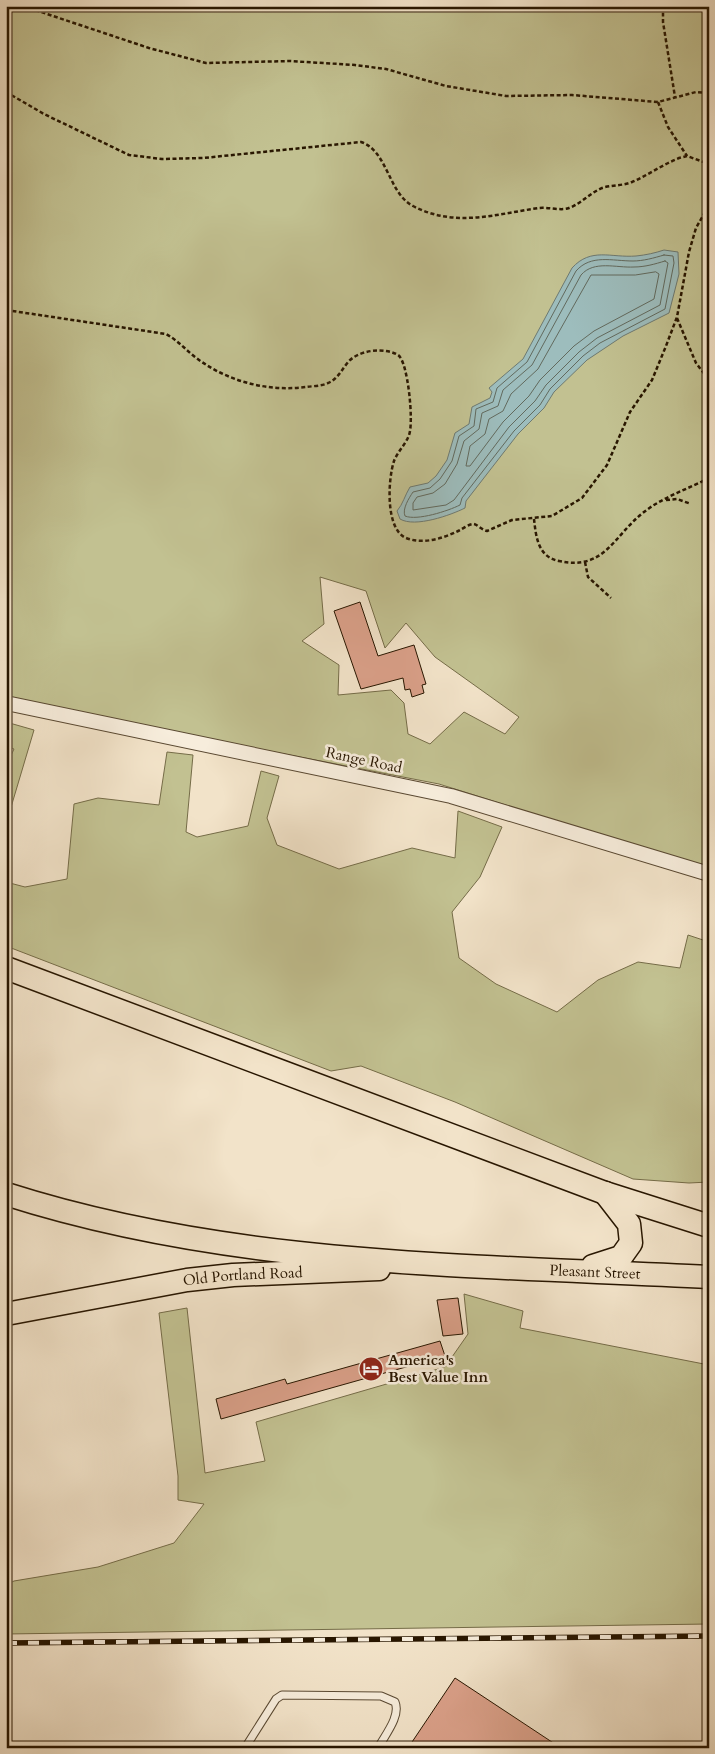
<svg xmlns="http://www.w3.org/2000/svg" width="715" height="1754" viewBox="0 0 715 1754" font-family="Cardo,serif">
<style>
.green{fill:#c2c191;stroke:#756c48;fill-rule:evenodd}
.water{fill:#9dbdbd;stroke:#6e7a71}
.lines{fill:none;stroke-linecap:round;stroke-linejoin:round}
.shore{stroke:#626a5e;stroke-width:1}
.building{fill:#daa089;stroke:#281600}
.service-casing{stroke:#5a4932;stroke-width:9}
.minor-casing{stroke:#5a4932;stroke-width:16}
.primary-casing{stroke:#281600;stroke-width:25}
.trunk-casing{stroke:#281600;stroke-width:25}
.path{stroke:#281600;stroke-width:2.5;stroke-dasharray:4 2.5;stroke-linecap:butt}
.service{stroke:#f7eddc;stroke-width:7}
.minor{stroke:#f7eddc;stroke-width:14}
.primary{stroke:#f2e3c9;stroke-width:22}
.trunk{stroke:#f2e3c9;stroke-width:22}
.rail-casing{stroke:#281600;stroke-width:5.5}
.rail{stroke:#f7eddc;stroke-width:4;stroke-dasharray:11;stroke-linecap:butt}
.labels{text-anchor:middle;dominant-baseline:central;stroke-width:5;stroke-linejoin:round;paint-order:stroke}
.street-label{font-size:15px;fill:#281600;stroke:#f7eddc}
.poi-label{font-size:15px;font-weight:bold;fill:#281600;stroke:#f7eddc;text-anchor:start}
</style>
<rect width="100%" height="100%" fill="#f2e3c9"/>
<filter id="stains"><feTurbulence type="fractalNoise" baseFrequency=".004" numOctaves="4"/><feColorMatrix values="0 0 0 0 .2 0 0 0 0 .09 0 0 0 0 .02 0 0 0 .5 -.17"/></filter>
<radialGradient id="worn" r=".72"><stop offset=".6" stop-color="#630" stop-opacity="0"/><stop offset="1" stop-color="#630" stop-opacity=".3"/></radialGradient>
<g class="green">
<path d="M6 6H709V869L439 784 6 700ZM320 577 366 591 385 648 406 623 435 657 519 717 505 734 464 712 430 744 408 734 404 703 391 690 338 695 339 665 302 641 324 624Z"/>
<polygon points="6,722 34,730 6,824 6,766 14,749 6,746"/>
<polygon points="167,752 193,755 186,832 197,837 248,826 261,771 279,776 267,818 277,845 339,869 412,848 455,858 458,811 502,827 480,877 452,912 459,958 496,984 557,1012 598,980 638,962 680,968 688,935 709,942 709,1182 689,1183 633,1179 455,1102 361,1066 331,1071 6,946 6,882 25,887 67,879 74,804 98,798 159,805"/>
<polygon points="464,1294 523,1311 520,1328 709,1365 709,1624 6,1634 6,1585 14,1581 98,1567 174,1543 204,1504 178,1500 178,1476 159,1313 187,1308 205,1473 265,1461 256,1422 445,1367 468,1334"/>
</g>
<path class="water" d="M664 250 678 252 679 274 669 313 623 336 587 360 554 392 544 408 518 434 466 501 465 508C451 515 415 528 400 519L397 511C403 504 405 495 410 487L428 483 436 476 447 460 455 433 469 424 472 407 490 398 492 392 489 388 523 359 572 268C591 247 611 258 636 256 646 255 655 253 664 250Z"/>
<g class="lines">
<g class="shore">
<path d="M664 255 673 256 674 263 665 309 600 343 583 356 550 389 540 405 514 431 462 498 460 505C448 511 417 521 405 516 402 509 409 498 413 492L430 488 440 479 452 461 459 436 474 426 476 409 493 402 497 388 527 362 576 271C591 254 612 261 633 261 643 261 654 258 664 255Z"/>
<path d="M665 261 668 263 660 305 597 338 579 352 546 385 535 401 509 427 454 500 446 505 413 510V503L417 497 433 493 445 484 457 464 464 441 479 429 482 413 498 406 503 390 532 365 581 275C594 260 616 268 634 267 645 267 655 264 665 261Z"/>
<polygon points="656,272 659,274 654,299 594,331 574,346 540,380 529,396 503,422 470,466 466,466 470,446 485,434 489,419 503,411 511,394 538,369 591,275 635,275"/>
</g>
</g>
<g class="building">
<polygon points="360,602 378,656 414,645 426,684 422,685 424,693 412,697 410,689 405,690 403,678 361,689 334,611"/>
<polygon points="458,1298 463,1334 443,1336 437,1300"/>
<polygon points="440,1341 445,1356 221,1419 216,1399 285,1379 287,1384"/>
<polygon points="455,1678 561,1748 408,1748"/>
</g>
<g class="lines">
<defs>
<path id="service" d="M245 1748 276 1699 282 1695 381 1696 395 1702C401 1716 385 1735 378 1748"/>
<polyline id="minor" points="6,703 451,796 709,874"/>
<g id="primary">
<path id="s1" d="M6 1314 187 1280 233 1275 379 1269"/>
</g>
<g id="trunk">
<polyline points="6,968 605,1193 709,1226"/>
<path id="s2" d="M6 1194C234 1267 473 1265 709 1277"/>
<polyline points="593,1266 621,1257 631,1243 629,1224 605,1193"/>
</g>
</defs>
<use href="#service" class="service-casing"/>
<use href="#minor" class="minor-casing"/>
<use href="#primary" class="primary-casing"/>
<use href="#trunk" class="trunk-casing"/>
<g class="path">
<polyline points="23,6 149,48 206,63 290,61 355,65 386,69 446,86 506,96 572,95 658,102 696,92 709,93"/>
<polyline points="663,6 663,22 675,97"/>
<path d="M6 92 44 114 129 155 162 159 203 158 361 142C388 151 388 193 413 206 455 228 496 214 539 208 549 207 561 211 569 208 582 203 590 193 602 188 611 185 622 186 632 182 648 175 662 165 679 158L687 156 709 164"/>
<polyline points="658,102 668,127 687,156"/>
<path d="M6 310 166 334C177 340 185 349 195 357 226 381 267 392 306 387 313 386 322 386 328 383 338 379 342 369 349 361 360 350 384 347 398 355 408 361 414 423 409 435 406 444 398 451 394 461 388 479 385 529 406 538 424 545 444 538 460 530 464 528 469 524 474 524 478 525 482 530 487 531L512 520 552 516 582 498 607 465 630 412 652 380 666 346 677 317 689 252 696 228 709 205"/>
<polyline points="677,318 696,363 709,380"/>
<polyline points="666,500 677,499 691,504"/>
<path d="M534 519C536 537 538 557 559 561 605 571 613 536 644 512 663 497 688 489 709 478"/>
<polyline points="585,562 588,577 611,598"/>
</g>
<use href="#service" class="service"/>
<use href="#minor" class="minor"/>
<use href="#primary" class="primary"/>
<use href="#trunk" class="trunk"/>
<defs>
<polyline id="rail" points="6,1643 709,1636"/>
</defs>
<use href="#rail" class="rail-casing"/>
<use href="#rail" class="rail"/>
</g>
<defs>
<symbol id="hotel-disc" viewBox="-11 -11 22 22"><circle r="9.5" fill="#8f2418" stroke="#f7eddc"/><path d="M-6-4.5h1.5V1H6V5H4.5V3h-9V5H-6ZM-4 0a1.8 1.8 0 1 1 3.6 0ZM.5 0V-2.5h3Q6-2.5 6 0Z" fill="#fff"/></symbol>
</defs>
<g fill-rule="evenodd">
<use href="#hotel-disc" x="357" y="1355" width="28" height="28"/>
</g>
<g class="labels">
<g class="street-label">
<text transform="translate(364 760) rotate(12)">Range Road</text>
<text stroke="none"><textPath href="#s2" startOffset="596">Pleasant Street</textPath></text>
<text stroke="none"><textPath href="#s1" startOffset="240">Old Portland Road</textPath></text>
</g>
<g class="poi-label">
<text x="388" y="1360">America's<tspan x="388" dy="17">Best Value Inn</tspan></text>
</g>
</g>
<rect width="715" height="1754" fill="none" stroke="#f2e3c9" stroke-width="25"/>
<rect x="8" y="8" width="700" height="1739" fill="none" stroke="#281600" stroke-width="2.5"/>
<rect x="12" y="12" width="690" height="1729" fill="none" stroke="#281600"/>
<rect width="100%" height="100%" filter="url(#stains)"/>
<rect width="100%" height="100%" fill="url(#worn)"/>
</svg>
